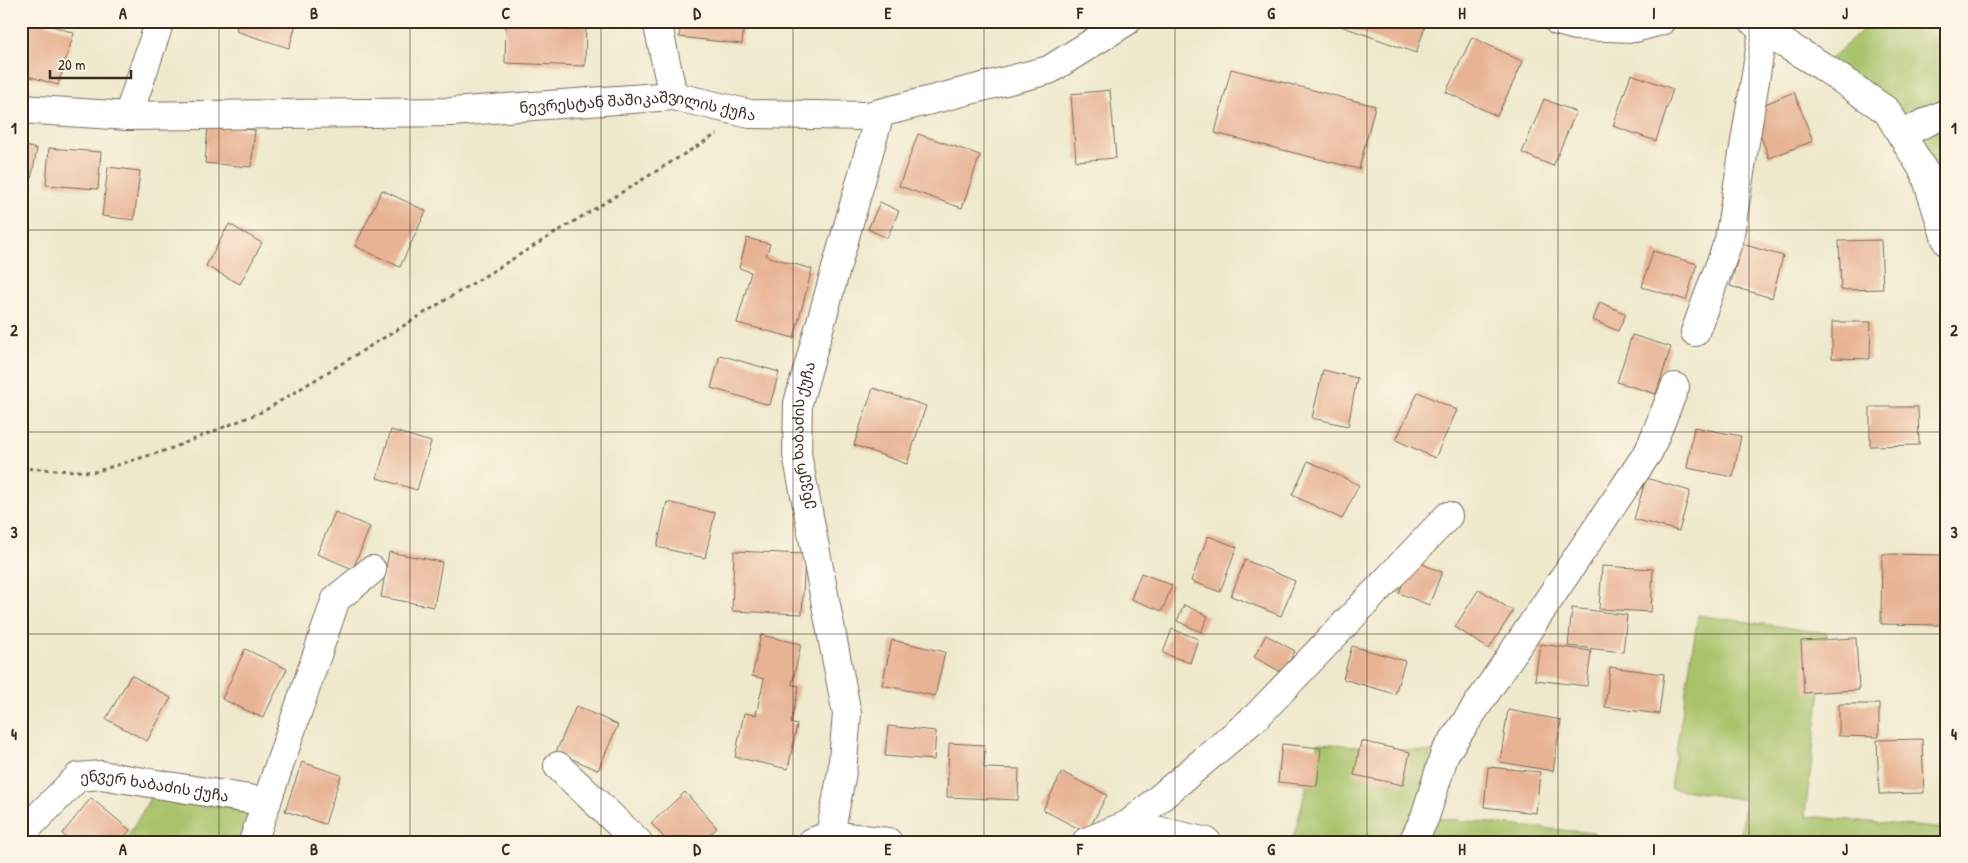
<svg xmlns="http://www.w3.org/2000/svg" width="1968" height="863" viewBox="0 0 1968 863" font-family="'Patrick Hand','Noto Sans Georgian',sans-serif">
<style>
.green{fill:#a8c36a;stroke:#727644}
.building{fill:#e8b394}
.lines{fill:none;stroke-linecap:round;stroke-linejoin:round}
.minor-casing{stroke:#7a6c5b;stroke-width:30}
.path{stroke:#7a6c5b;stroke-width:3;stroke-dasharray:4 4;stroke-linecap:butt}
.minor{stroke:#fff;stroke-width:28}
.grid{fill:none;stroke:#3b2a1e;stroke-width:1;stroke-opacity:0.55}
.labels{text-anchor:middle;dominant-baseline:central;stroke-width:5;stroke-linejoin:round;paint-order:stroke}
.street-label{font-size:15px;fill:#3b2a1e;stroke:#fcf5e5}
.neatline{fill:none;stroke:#3b2a1e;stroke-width:2}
.grid-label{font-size:16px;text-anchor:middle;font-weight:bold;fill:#3b2a1e}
</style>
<rect width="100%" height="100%" fill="#fcf5e5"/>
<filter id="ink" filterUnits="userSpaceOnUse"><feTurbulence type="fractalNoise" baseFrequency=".02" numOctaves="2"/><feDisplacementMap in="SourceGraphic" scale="10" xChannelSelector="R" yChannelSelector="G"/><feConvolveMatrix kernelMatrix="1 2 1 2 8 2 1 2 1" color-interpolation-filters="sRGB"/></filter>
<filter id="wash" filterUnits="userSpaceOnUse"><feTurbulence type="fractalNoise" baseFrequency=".0096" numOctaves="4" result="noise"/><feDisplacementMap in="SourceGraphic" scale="20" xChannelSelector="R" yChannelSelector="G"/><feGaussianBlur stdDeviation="1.12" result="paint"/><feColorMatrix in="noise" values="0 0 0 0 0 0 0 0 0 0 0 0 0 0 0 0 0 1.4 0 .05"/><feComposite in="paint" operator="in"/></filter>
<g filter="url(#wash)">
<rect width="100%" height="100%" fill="#eee8cc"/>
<g class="green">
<polygon points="1873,21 1947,21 1947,164 1925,173 1887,111 1822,66"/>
<polygon points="1698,615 1827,633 1805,816 1947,829 1947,842 1740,842 1745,800 1670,788"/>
<polygon points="1318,743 1445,753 1425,817 1594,833 1593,842 1292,842"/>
<polygon points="158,784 267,802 253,842 125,842"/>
</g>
<g id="blocks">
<g class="building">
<polygon points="21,21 37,21 74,33 58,85 21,74"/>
<polygon points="239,21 297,21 289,48 236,31"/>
<polygon points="506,21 586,21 585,66 505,63"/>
<polygon points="681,21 744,21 742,44 679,37"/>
<polygon points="1327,21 1427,21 1416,53"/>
<polygon points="1472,37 1523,62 1497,116 1446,92"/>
<polygon points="1231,69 1375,106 1359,169 1215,133"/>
<polygon points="1631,74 1673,89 1656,141 1613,126"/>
<polygon points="1110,90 1116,158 1076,161 1071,94"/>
<polygon points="1794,92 1813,141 1769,158 1757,126 1763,105"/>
<polygon points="1544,99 1576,112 1553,166 1522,153"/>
<polygon points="208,126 255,130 251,167 205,163"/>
<polygon points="918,134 980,155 962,208 899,186"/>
<polygon points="21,145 37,149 28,195 21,194"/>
<polygon points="49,148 101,152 98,189 46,185"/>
<polygon points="108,167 140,171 134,220 102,216"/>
<polygon points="382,190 426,211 400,267 355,246"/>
<polygon points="880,202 899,211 887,238 868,229"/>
<polygon points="229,224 262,243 240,284 206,266"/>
<polygon points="747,238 770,244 766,256 812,269 794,338 737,323 751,272 739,268"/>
<polygon points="1881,240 1883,289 1841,290 1839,241"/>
<polygon points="1742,244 1783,256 1772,298 1730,286"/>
<polygon points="1653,251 1697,264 1686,300 1642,287"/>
<polygon points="1600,302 1626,314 1618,331 1593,320"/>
<polygon points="1832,322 1871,322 1870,359 1832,358"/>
<polygon points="1632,335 1671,347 1656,394 1617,382"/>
<polygon points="720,355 779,372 770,405 711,388"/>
<polygon points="1323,370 1357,378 1348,426 1312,418"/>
<polygon points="873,388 926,406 907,464 854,445"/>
<polygon points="1418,392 1457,410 1435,458 1396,440"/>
<polygon points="1870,407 1918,407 1919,445 1870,446"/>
<polygon points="1694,427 1741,436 1733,477 1687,468"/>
<polygon points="391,430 431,442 417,490 377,478"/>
<polygon points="1308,461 1359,485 1342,519 1292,495"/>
<polygon points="1646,478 1690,491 1679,531 1634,519"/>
<polygon points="667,502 715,513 705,558 657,547"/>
<polygon points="335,512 370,527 353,569 317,554"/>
<polygon points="1208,536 1237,547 1220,592 1191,581"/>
<polygon points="734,551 805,554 802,614 732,611"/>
<polygon points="389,552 442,562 434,607 381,597"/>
<polygon points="1882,554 1943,555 1942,625 1881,624"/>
<polygon points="1245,560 1295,581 1281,616 1231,596"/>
<polygon points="1412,560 1442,572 1429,605 1399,593"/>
<polygon points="1602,566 1653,569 1651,612 1599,609"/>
<polygon points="1141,573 1172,585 1162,611 1131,599"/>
<polygon points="1479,589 1513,611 1489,649 1455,627"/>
<polygon points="1184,605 1208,616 1201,632 1177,621"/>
<polygon points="1572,608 1627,615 1623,652 1568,646"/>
<polygon points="1172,629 1198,639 1190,663 1163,653"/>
<polygon points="761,635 801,644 792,685 799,686 791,723 797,725 788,769 735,757 744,713 756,715 764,679 752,676"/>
<polygon points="1266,635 1295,651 1283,673 1254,657"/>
<polygon points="1856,638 1859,690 1804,693 1801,641"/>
<polygon points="892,640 945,652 935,696 882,685"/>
<polygon points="1540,644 1591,651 1587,686 1535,680"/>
<polygon points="1352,646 1405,661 1395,694 1343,679"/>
<polygon points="245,649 287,669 263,718 222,699"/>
<polygon points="1610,667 1664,674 1659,714 1605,707"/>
<polygon points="131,675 171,698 147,741 106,719"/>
<polygon points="1839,704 1879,704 1879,737 1839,736"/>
<polygon points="576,706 618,725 598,770 556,752"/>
<polygon points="1508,710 1561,720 1553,771 1500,762"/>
<polygon points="888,726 936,731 934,760 885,756"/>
<polygon points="1922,739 1924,793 1879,794 1877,740"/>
<polygon points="1361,741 1410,752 1403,785 1354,775"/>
<polygon points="949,743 985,745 984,768 1019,769 1018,800 947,797"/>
<polygon points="1282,744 1321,748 1317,786 1278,782"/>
<polygon points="302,762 341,775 325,824 285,811"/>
<polygon points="1488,767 1540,772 1536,813 1484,807"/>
<polygon points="1062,772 1107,795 1087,833 1043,810"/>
<polygon points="685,792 717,828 702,842 668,842 651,823"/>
<polygon points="91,798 130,830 121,842 71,842 62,834"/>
<polygon points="1674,839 1692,840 1692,842 1674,842"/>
</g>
</g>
</g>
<g filter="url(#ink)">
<use href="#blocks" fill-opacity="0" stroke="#7a6c5b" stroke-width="1"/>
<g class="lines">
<defs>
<g id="minor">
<polyline points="657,21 673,96"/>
<polyline points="1558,21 1576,26 1635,28 1661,21"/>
<polyline points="1753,21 1763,31 1822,66 1887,111 1925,173 1947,242"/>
<path id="s1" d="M21 109 128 116 451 112 673 96 750 114 868 116 1049 70 1127 21"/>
<polyline points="128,116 160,21"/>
<polyline points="1901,134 1947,113"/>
<polyline points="1695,332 1729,240 1763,31"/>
<polyline points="558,766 638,842"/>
<polyline points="1129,824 1207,842"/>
<path id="s2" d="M21 834 78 777 101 775 267 802"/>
<polyline points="830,835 888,842"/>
<polyline points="253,842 336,599 372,570"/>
<path id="s3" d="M812 842 830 835 842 772 847 714 797 454 798 403 880 113"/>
<polyline points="1086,842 1129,824 1257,716 1448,516"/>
<polyline points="1413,842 1425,817 1445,753 1649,451 1675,387"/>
</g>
</defs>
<use href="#minor" class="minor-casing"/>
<polyline class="path" points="21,468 94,472 167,450 264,411 717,134"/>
<use href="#minor" class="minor"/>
</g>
</g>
<path class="grid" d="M219 21V842M410 21V842M601 21V842M793 21V842M984 21V842M1175 21V842M1367 21V842M1558 21V842M1749 21V842M21 230H1947M21 432H1947M21 634H1947"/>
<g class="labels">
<g class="street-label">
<text stroke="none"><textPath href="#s1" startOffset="618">ნევრესტან შაშიკაშვილის ქუჩა</textPath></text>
<text stroke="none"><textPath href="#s3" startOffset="425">ენვერ ხაბაძის ქუჩა</textPath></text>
<text stroke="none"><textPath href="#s2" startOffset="158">ენვერ ხაბაძის ქუჩა</textPath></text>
</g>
</g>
<rect width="1968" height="863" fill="none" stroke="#fcf5e5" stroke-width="55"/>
<path d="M50 70v8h81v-8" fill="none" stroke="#3b2a1e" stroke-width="2.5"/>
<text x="58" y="70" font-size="15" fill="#3b2a1e" stroke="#fcf5e5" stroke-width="4" paint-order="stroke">20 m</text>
<rect x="28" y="28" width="1912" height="808" class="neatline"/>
<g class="grid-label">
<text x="123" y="19">A</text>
<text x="314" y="19">B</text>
<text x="506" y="19">C</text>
<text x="697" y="19">D</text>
<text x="888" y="19">E</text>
<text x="1080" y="19">F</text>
<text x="1271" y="19">G</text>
<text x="1462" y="19">H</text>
<text x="1654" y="19">I</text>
<text x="1845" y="19">J</text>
<text x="14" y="134">1</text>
<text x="1954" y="134">1</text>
<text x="14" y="336">2</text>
<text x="1954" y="336">2</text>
<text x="14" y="538">3</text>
<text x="1954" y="538">3</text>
<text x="14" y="740">4</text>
<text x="1954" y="740">4</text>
<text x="123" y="855">A</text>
<text x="314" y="855">B</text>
<text x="506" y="855">C</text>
<text x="697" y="855">D</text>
<text x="888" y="855">E</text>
<text x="1080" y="855">F</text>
<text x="1271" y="855">G</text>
<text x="1462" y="855">H</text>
<text x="1654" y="855">I</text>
<text x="1845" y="855">J</text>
</g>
</svg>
